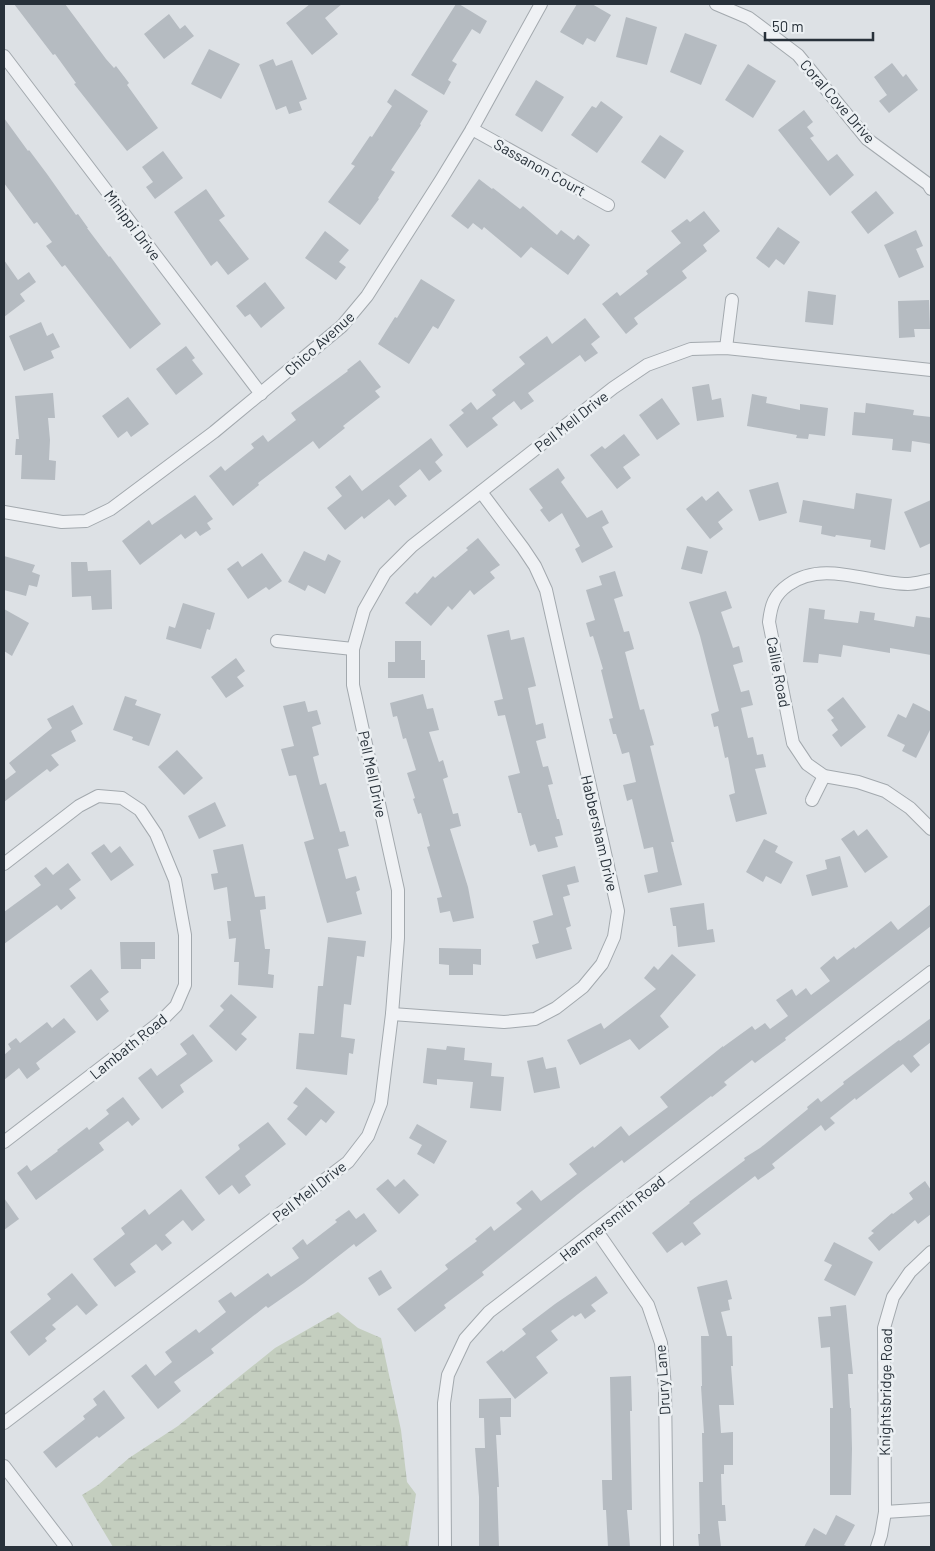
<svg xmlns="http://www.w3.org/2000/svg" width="935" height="1551" viewBox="0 0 935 1551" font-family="Barlow,sans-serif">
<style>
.wetland{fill:url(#wetland-marsh)}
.building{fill:#b5bbc1}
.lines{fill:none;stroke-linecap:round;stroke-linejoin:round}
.street-casing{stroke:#a3a9ae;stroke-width:14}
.street{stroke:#eff1f4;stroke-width:12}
.labels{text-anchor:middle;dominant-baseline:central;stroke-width:5;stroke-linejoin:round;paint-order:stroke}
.street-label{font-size:15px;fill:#28313a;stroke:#ecf0f3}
</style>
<defs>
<pattern id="wetland-marsh" width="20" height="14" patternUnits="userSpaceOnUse" patternTransform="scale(1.25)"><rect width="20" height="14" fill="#c4cebf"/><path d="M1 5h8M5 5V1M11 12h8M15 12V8" fill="none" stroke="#a8b1a5"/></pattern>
</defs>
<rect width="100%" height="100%" fill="#dde1e5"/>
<polygon class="wetland" points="338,1312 358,1328 381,1338 401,1430 407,1482 416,1494 408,1547 113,1547 82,1495 98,1485 129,1458 178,1426 275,1348"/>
<g class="building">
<polygon points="14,4 65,4 106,59 114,68 116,66 129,83 127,85 158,128 127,151 74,84 76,83 55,54 53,55"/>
<polygon points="310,4 342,4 325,18 338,34 312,55 286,23"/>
<polygon points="456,4 459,4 487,21 480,34 472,29 452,61 457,64 448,80 451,82 444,95 411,75"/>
<polygon points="577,4 592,4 611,15 595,42 587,38 583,45 560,32"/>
<polygon points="169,14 180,29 185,25 194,36 164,59 144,34"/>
<polygon points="626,17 657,27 647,65 616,57"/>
<polygon points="685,33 717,45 701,85 670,72"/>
<polygon points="209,49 240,64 221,99 191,84"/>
<polygon points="273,59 276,66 292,60 307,99 299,102 302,110 289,114 286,106 276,110 259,65"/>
<polygon points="892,63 903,77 906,74 918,90 889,113 879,101 887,95 874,77"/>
<polygon points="748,64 776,81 753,118 725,100"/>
<polygon points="536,80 564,97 542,132 515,115"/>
<polygon points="395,89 428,111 420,124 421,125 391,170 395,172 378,198 379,199 360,225 328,202 355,166 351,164 370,136 372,137 392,106 387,102"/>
<polygon points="601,101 623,117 597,153 571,135 592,106 596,108"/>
<polygon points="804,110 813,122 807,127 814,136 810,138 828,161 837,154 854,175 830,196 778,130"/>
<polygon points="4,118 28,151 29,150 47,174 76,215 78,214 88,228 87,228 109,257 110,256 161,324 130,349 65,265 62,267 46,246 52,242 37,222 34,224 4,183"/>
<polygon points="660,135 684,151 665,179 641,162"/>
<polygon points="163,151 183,178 155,199 146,187 153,182 142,167"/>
<polygon points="479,179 492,189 493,188 520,209 523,206 557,235 561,230 574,240 578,235 590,245 568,275 531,247 521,258 484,227 482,230 473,223 468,229 451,216"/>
<polygon points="206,189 225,216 219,220 249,259 228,275 217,261 211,266 174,212"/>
<polygon points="876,191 894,213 868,234 851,212"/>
<polygon points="704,211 720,231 703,245 707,251 682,271 687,278 634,318 638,324 626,334 602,304 617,292 620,296 648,274 646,271 681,243 671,231 687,219 690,222"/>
<polygon points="778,227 800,242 784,265 776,259 769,268 756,258"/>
<polygon points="916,230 923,246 916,249 924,267 899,278 884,245"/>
<polygon points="325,231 349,250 339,262 346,267 336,280 305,258"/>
<polygon points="4,260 18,280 29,272 36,282 20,294 25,301 4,317"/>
<polygon points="421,279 455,300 438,329 433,326 409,364 378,344 395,317 397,318"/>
<polygon points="265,282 285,308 261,328 250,314 245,317 236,306"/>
<polygon points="808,291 836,295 833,325 805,322"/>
<polygon points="929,300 930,329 914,329 915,337 899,338 898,301"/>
<polygon points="585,318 600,337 591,344 598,353 585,362 580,355 528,393 534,401 521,410 514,401 492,418 498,425 467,448 449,425 464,413 461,410 471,402 477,410 496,395 492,390 525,364 519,357 547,336 552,344"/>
<polygon points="41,322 47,336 53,333 60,347 51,351 54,358 24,371 9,336"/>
<polygon points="186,346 195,358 192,360 203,374 176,395 156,369"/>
<polygon points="360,360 381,387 375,391 380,397 343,426 345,428 319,449 313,441 258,483 259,485 233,506 209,476 221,466 225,471 254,448 251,444 263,435 268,442 296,420 291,413 348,371 347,370"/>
<polygon points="709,384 712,400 721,398 724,417 697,421 692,387"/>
<polygon points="53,393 55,418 48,418 50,440 49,460 56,461 55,480 21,479 22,455 15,455 16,439 19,439 15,396"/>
<polygon points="752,394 767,397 766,403 800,410 800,404 828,408 825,436 809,434 808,439 796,438 797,435 747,426"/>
<polygon points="128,397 149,424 131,437 127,431 118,438 102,416"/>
<polygon points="662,398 680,424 657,440 639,415"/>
<polygon points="866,403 914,410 913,415 931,417 931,444 912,441 911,452 892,450 893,439 852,435 854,412 865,413"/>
<polygon points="624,434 640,455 623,467 631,478 617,489 590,455 602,446 605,449"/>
<polygon points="431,438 443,455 435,462 442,471 429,481 420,469 399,486 407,496 395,506 389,499 364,519 362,516 345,530 327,508 342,496 335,487 350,475 362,491"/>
<polygon points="558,468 565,478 561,482 587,518 602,510 609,523 602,527 613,547 582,563 575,549 580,546 562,513 549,522 540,510 543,508 529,489"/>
<polygon points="778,482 787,513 759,521 749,490"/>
<polygon points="718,491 733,510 718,522 723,529 710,539 686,509 702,496 706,501"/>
<polygon points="856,493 892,499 885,550 870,547 871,540 836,535 835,537 821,534 822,526 799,522 803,500 854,509"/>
<polygon points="195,495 213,519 207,523 211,529 200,536 196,531 185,539 181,534 140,565 122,541 149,520 152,525"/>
<polygon points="931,500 931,543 920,548 904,512"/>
<polygon points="478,538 500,565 490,572 495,578 474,595 470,590 452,610 448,606 431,626 405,603 415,592 417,594 433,576 435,578 468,550 466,548"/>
<polygon points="687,546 708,551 702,574 681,569"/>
<polygon points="304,551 325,561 328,554 341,561 325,594 308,585 305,591 288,582"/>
<polygon points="262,553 282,581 269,590 266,587 248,599 227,569 238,561 242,567"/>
<polygon points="4,556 35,565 32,572 40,575 37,587 29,585 26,596 4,590"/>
<polygon points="71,562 87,562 88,571 111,570 112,609 92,610 91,596 72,597"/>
<polygon points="615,571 623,596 614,599 624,632 629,631 634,649 625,652 640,710 644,709 654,745 650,746 674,842 671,842 682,885 648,893 644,875 658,872 653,847 644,849 632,799 627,801 623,785 636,782 629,752 622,754 616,734 613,734 609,719 613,718 601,670 603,669 593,636 590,637 586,623 595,620 586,590 602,585 599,576"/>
<polygon points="726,591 732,608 721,612 733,648 739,646 743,662 733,665 741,692 749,690 753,705 741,708 748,738 753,737 757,755 763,754 766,767 755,769 767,814 736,822 729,795 735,793 728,757 725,758 718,726 714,727 711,714 719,711 700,636 689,602"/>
<polygon points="183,603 215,613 210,630 207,629 201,649 166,639 169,626 175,628"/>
<polygon points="809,608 825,610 824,619 858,623 860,611 875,613 874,620 914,627 916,616 931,618 931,655 890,648 890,653 843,645 841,657 819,654 818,663 803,662"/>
<polygon points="4,609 29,623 12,656 4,651"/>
<polygon points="509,630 511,640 524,637 536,686 528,688 536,725 543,723 546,738 536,741 543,767 548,766 553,784 548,785 557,819 559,819 563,835 555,837 558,847 538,852 535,844 530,846 521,813 518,813 508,776 520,773 505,715 498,716 494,701 503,699 487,635"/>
<polygon points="395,641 421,641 421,660 425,660 425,678 388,678 388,662 395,662"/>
<polygon points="236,658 245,671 237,677 244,686 226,698 211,677"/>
<polygon points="423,694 427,709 433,708 439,730 429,732 439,762 443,760 448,777 443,779 453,814 458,813 461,826 450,829 468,887 474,918 453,922 450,911 440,913 437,898 442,897 427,847 430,846 421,813 418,814 413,799 415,798 407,773 416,770 406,738 403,739 397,716 393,717 390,703"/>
<polygon points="125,696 137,700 135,705 161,714 149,746 132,740 133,737 113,730"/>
<polygon points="843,697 866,727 841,747 832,735 838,730 831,720 834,718 827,710"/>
<polygon points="305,701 308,712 317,710 321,724 312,727 319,755 313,757 320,785 326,783 340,832 345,831 349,846 338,849 346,879 356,876 360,890 356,892 362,914 327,923 304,842 314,839 296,775 289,776 281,749 294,746 283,706"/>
<polygon points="913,703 931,712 931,728 916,758 902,751 905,745 887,736 898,714 906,718"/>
<polygon points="73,705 83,724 71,731 76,741 51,755 59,765 50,772 47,769 4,802 4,781 16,772 9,763 52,728 47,719"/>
<polygon points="177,750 203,778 184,795 158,767"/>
<polygon points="215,802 226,826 199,839 188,816"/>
<polygon points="867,829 888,857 865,873 841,839 854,830 858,836"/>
<polygon points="764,839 778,846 775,852 793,862 781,884 766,876 763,882 746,872"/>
<polygon points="104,844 111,853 120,846 134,865 111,881 91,853"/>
<polygon points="243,844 255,897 265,896 266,909 260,910 265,949 270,949 268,974 274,975 273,988 238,985 239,962 234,962 236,938 229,939 227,921 231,921 227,887 214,890 211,874 218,873 213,850"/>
<polygon points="840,856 848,887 812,896 806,875 827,869 825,860"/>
<polygon points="68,863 81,880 69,889 76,898 61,910 57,905 4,944 4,912 41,885 34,876 46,867 53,875"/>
<polygon points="575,866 579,882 567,885 570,895 563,897 571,926 566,928 572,949 536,959 532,945 539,943 533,921 553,915 542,875"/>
<polygon points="704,903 707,930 713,929 715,942 678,947 676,926 673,926 670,908"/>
<polygon points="931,904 931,926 785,1038 786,1040 755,1063 752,1060 724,1082 727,1085 712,1097 711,1096 624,1163 622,1160 578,1194 482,1272 484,1275 444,1305 446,1308 415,1332 397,1309 448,1269 445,1265 477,1241 475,1239 491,1226 494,1231 522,1209 516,1203 532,1190 541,1201 577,1174 569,1164 593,1146 594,1148 621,1126 629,1136 668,1107 660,1097 723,1046 723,1047 752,1026 755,1030 765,1023 770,1029 788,1016 776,1000 792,989 796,996 806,988 811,995 830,981 820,968 834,956 837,960 854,947 855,949 891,921 898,930"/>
<polygon points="328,937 366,941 364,957 357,956 351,1005 344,1004 341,1037 355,1039 353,1054 349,1053 347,1075 296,1069 299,1033 314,1034 318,986 323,986"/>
<polygon points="120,942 155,942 155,959 141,959 141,969 121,969"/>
<polygon points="439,948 481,949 481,965 473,964 473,975 449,975 449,965 439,964"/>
<polygon points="672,954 696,975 660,1016 669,1027 639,1050 630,1039 580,1065 567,1040 601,1023 604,1029 656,989 644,978 654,966 658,970"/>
<polygon points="91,969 109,992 100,999 109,1011 97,1021 70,986"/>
<polygon points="231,994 257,1017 241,1034 247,1039 236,1051 209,1026 224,1010 220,1006"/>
<polygon points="64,1018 76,1032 36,1063 40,1069 27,1079 19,1068 4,1080 4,1055 11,1049 8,1044 16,1038 20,1043 47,1022 52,1028"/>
<polygon points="931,1018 931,1042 913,1056 920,1065 911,1073 903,1064 856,1100 855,1098 830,1118 835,1123 825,1131 821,1125 772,1164 775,1168 758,1180 755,1176 693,1223 701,1234 685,1246 682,1242 667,1253 652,1233 690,1203 689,1202 745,1160 744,1158 760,1148 808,1109 807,1107 818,1098 821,1102 844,1084 843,1082 899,1040 900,1041"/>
<polygon points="193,1034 213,1061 180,1085 184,1092 162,1109 138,1078 151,1068 157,1076 187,1054 180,1044"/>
<polygon points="447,1046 465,1048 464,1060 492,1063 491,1076 504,1077 501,1111 470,1108 473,1082 437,1079 437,1085 423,1083 427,1048 446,1050"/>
<polygon points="543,1057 546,1069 556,1067 560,1088 534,1093 527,1061"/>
<polygon points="306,1087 335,1112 326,1123 321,1119 306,1136 287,1119 298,1106 293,1103"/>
<polygon points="123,1097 140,1119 132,1126 128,1121 99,1143 104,1150 36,1200 17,1173 27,1165 31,1171 58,1151 57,1150 87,1127 89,1130 109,1114 106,1110"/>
<polygon points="268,1122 286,1144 245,1176 251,1185 239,1194 232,1185 219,1195 205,1177 240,1149 238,1145"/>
<polygon points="417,1124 447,1141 434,1164 417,1154 422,1145 409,1138"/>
<polygon points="388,1179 395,1187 404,1179 419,1195 399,1214 376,1189"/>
<polygon points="925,1181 931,1190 931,1214 918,1224 915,1220 879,1251 868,1238 874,1233 871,1231 892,1213 893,1214 913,1199 909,1193"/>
<polygon points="181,1189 205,1220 192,1231 183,1220 165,1235 172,1243 162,1251 156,1244 130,1264 136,1272 115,1287 93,1259 125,1234 121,1228 145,1209 149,1215"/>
<polygon points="4,1198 19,1219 4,1230"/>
<polygon points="349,1210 356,1219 364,1213 377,1231 356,1247 354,1244 304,1283 268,1308 266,1306 211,1349 214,1353 174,1382 181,1391 158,1409 131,1376 146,1364 155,1376 172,1362 165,1352 196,1329 199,1333 226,1312 218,1301 231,1292 235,1297 268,1273 271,1277 299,1258 292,1248 303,1239 307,1245 337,1222 335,1220"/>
<polygon points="834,1242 873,1262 855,1296 824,1280 832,1265 824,1261"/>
<polygon points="381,1270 392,1288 379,1296 368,1278"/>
<polygon points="72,1273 98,1305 86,1315 77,1305 52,1325 56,1329 45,1338 47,1341 29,1356 10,1332 51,1299 47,1294"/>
<polygon points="596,1276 608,1293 591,1305 596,1311 585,1319 581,1313 575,1317 573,1315 551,1331 558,1340 536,1357 548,1373 515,1399 486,1362 502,1350 503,1352 526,1334 522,1329 555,1304"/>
<polygon points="727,1280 732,1299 728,1300 730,1310 721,1312 727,1336 732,1336 733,1366 731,1366 734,1405 719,1405 721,1433 733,1432 733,1465 724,1465 724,1474 721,1474 722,1505 725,1505 726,1521 718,1521 721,1547 699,1547 698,1534 700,1534 699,1482 703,1482 702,1433 704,1433 701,1386 702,1386 701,1336 709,1336 697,1287"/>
<polygon points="846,1305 853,1374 848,1374 850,1408 851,1408 852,1449 851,1495 830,1495 830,1408 833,1408 830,1347 821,1348 818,1317 831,1316 830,1307"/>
<polygon points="631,1376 632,1411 630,1411 632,1510 627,1510 630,1547 608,1547 606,1510 603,1510 602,1480 612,1480 610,1377"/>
<polygon points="104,1390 125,1418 99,1438 97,1436 56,1468 43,1452 85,1419 83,1416 97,1405 93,1399"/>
<polygon points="511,1398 511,1417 500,1417 501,1435 496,1435 499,1487 497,1487 499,1547 479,1547 479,1497 475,1448 485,1448 484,1418 479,1418 479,1399"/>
<polygon points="836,1515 855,1525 844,1545 849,1547 804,1547 814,1528 826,1535"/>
</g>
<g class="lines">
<defs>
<g id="street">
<polyline points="716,4 749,18 798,55 867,139 928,184 931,189"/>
<polyline points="4,56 261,394"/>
<polyline points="472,129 608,205"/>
<polyline points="726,348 732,300"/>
<polyline points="4,512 62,522 86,521 111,509 214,432 342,326 367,296 441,180 472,129 541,4"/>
<path d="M931 580C924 581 916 584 908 584 869 584 823 559 788 585 774 595 771 605 769 622L793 743 807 764 824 776 858 782 885 791 910 808 931 829"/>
<polyline points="277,641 353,649"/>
<polyline points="812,800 824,776"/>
<polyline points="4,864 79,806 98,796 122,798 140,810 156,834 175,880 185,935 185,985 176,1006 159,1023 4,1142"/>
<polyline points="392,1014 504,1022 535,1019 556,1008 583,987 602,964 614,937 618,911 546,590 535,566 523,548 481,492"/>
<polyline points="596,1230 648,1305 661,1343 665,1387 667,1547"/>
<polyline points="4,1423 348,1162 368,1136 381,1103 392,1014 398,938 398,890 353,685 353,649 364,610 385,573 412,546 613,388 647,365 691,349 726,348 931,370"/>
<polyline points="4,1466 66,1547"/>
<polyline points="885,1512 931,1509"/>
<polyline points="445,1547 444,1403 448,1375 465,1339 489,1312 931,972"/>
<polyline points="877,1547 881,1535 885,1512 884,1328 893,1297 910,1272 931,1252"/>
</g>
</defs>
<use href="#street" class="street-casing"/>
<use href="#street" class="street"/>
</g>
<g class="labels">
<g class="street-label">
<text transform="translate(838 101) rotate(49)">Coral Cove Drive</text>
<text transform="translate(540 167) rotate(29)">Sassanon Court</text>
<text transform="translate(133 225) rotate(53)">Minippi Drive</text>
<text transform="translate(319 343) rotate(-42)">Chico Avenue</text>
<text transform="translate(571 421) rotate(-38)">Pell Mell Drive</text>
<text transform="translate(779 672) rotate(79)">Callie Road</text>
<text transform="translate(373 774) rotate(78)">Pell Mell Drive</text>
<text transform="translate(600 833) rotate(77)">Habbersham Drive</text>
<text transform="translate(128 1046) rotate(-39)">Lambath Road</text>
<text transform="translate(309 1191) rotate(-38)">Pell Mell Drive</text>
<text transform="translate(612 1218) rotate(-38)">Hammersmith Road</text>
<text transform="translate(662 1380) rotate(-94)">Drury Lane</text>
<text transform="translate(885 1392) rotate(-89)">Knightsbridge Road</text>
</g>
</g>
<rect width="935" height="1551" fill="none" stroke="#28313a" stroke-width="10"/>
<path d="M765 32v8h108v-8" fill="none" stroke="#28313a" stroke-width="2.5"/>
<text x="772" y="32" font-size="15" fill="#28313a" stroke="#ecf0f3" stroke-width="4" paint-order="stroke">50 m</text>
</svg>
